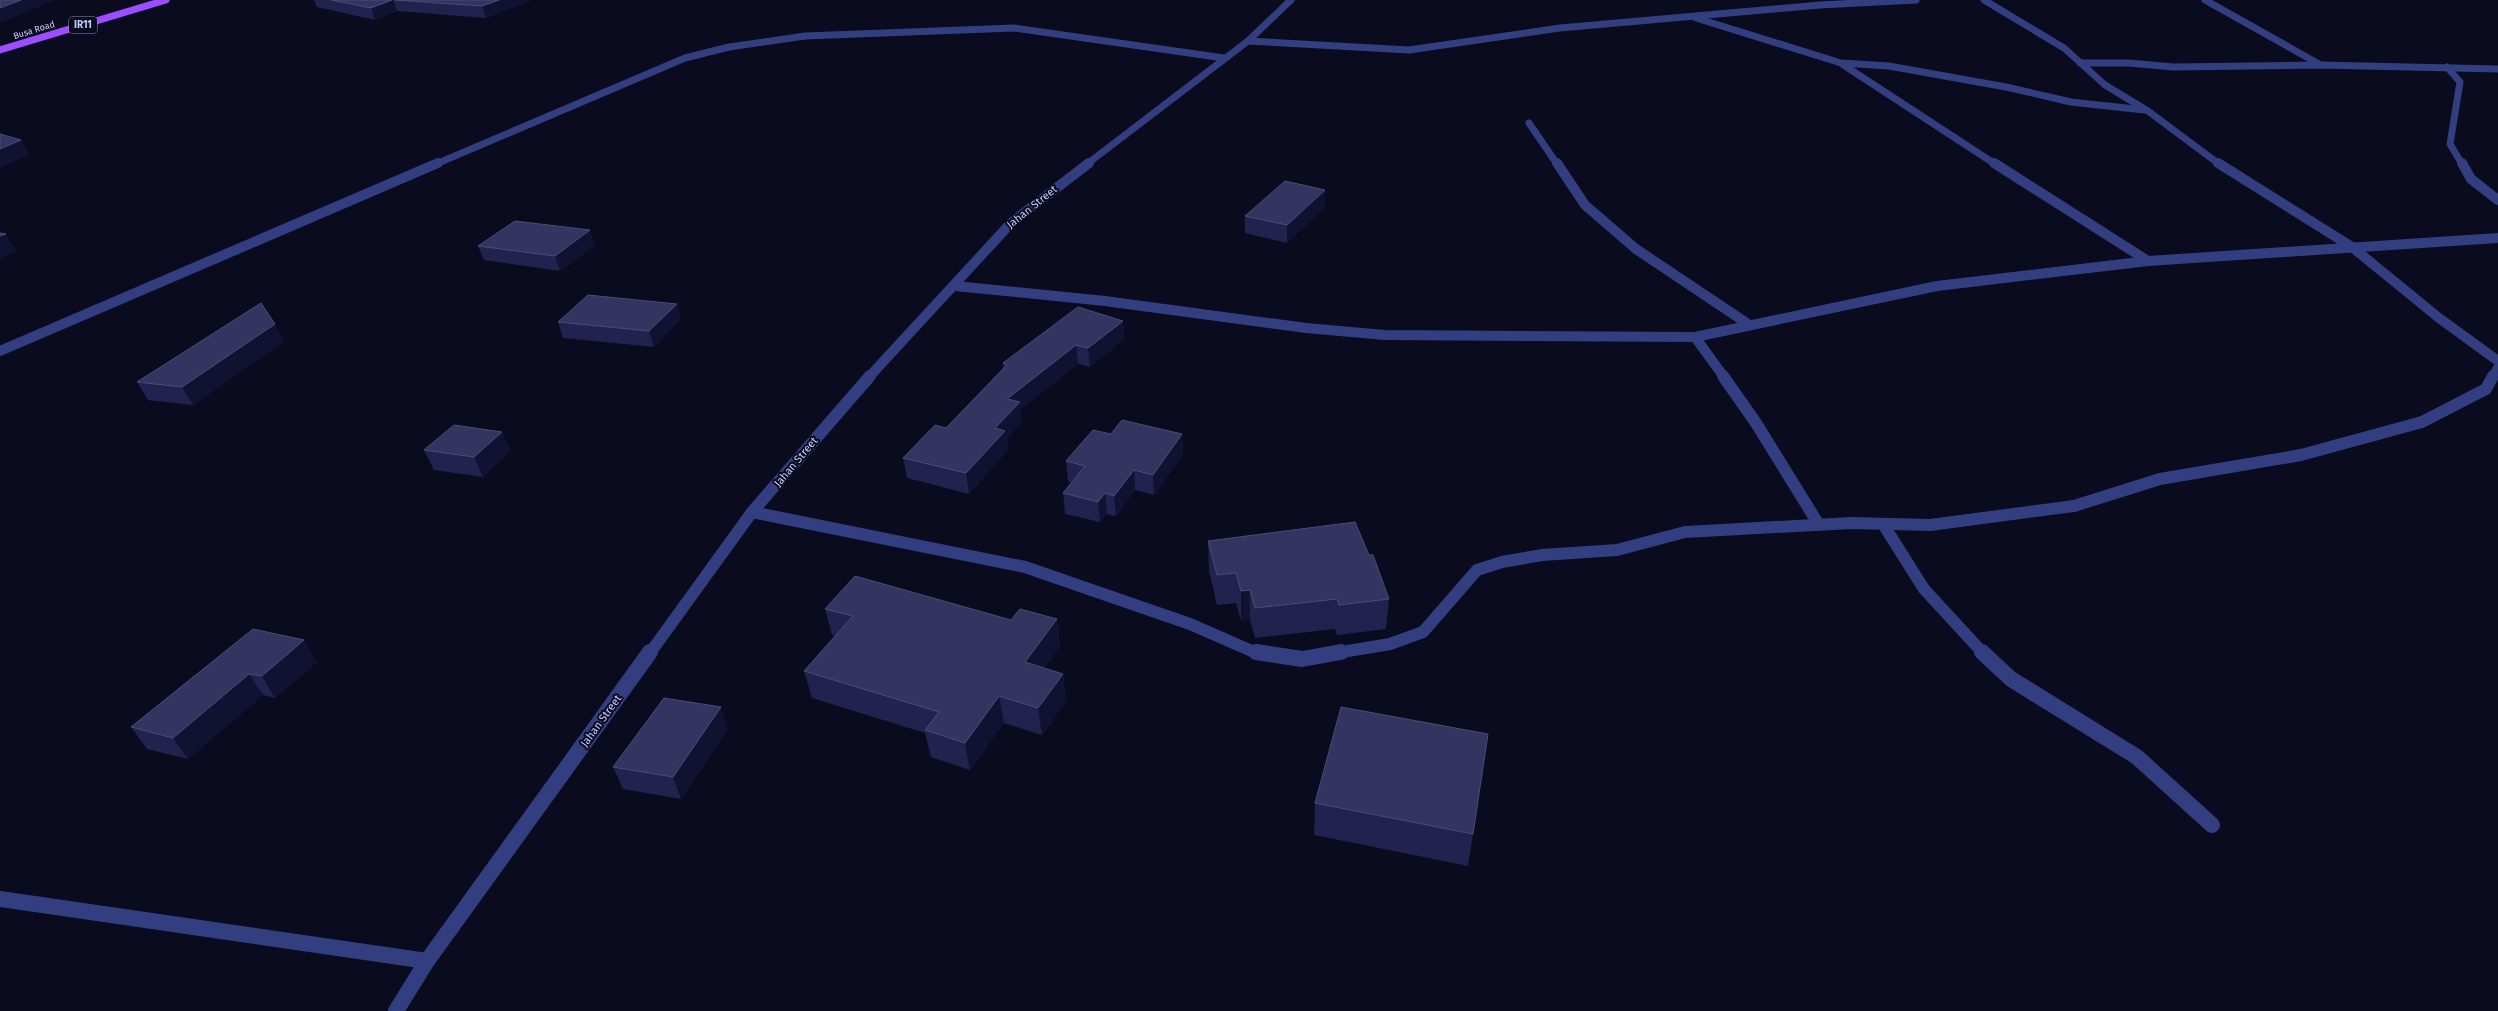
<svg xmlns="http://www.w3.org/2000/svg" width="2498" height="1011" viewBox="0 0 2498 1011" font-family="'Fira Sans',sans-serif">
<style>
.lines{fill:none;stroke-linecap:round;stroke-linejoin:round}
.minor-far3{stroke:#323e80;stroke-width:7}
.minor-far2{stroke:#323e80;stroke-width:10}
.minor-far1{stroke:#323e80;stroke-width:12}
.minor{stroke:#323e80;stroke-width:16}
.major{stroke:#9b4eff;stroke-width:7}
.wall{fill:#21224d}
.shaded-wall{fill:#111132}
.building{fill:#333460;stroke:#4a4c79}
.labels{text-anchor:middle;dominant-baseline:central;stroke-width:4;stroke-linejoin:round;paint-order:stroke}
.far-street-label{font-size:9px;fill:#c7ccff;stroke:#0a0b1e}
.shield{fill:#0a0b1e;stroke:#8e92bc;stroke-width:1}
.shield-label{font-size:10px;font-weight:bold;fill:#c7ccff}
.street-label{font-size:11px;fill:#c7ccff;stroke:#0a0b1e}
</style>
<rect width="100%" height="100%" fill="#0a0b1e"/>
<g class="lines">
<g class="minor-far3">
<polyline points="1984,0 2064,48 2105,85 2148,111 2219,164"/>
<polyline points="2205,0 2319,64"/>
<polyline points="1696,18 1841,63 1889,66 2006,87 2071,102 2144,110"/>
<polyline points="1248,41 1409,50 1560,28 1820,5 1916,0"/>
<polyline points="2080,63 2129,63 2173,67 2320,65 2498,69"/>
<polyline points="1842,64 1995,164"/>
<polyline points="2447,67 2460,82 2450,144 2462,164"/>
<polyline points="1529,123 1557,164"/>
<polyline points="436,164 685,58 729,47 805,36 1014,28 1224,58"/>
<polyline points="1087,164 1248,41 1291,0"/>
</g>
<g class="minor-far2">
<polyline points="1557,163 1585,205 1636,249 1748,324"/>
<polyline points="1994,163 2148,261"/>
<polyline points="2218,163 2352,247 2439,318 2498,361"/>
<polyline points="2462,163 2471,179 2498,200"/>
<polyline points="955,286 1105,301 1306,328 1385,335 1695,337 1937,286 2148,261 2498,238"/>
<polyline points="1695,337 1724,377"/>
<polyline points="0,351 438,163"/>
<polyline points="869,377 1011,223 1089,163"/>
<polyline points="2493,377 2498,368"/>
</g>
<g class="minor-far1">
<polyline points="1723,376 1756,423 1819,525"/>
<polyline points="752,512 1025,567 1190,624 1254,652 1263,653"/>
<polyline points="1883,524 1924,589 1983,653"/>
<polyline points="650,653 752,512 870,376"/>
<polyline points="1336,653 1390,644 1423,632 1477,570 1502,562 1542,555 1617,550 1685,532 1851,523 1930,525 2074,506 2160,479 2301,455 2422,422 2486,389 2493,376"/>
</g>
<g class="minor">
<polyline points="1256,652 1302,659 1341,652"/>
<polyline points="1982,652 2011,679 2137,757 2212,825"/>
<polyline points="0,899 427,961"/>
<polyline points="396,1011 427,961 650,652"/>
</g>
<polyline class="major" points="0,50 166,0"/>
</g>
<g class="wall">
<polygon points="314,0 532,0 486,18 397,11 375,20 317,7"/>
<polygon points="1325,207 1287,243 1245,233 1245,216"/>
<polygon points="595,245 560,271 484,260 478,246"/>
<polygon points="677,304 681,319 654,347 563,338 558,322"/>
<polygon points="1123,321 1124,339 1090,367 1078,364 1021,409 1022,421 1007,439 1008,450 969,494 907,478 903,458 946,428 1003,368 1003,363"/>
<polygon points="284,341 193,405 148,400 137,382"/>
<polygon points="502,432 510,451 483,477 434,470 424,450"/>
<polygon points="1111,434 1182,434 1183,454 1154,495 1135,490 1116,516 1107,514 1100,522 1065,514 1063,493 1072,482 1068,482 1066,461"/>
<polygon points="1208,541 1369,555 1389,599 1386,629 1337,635 1335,629 1255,638 1250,620 1241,621 1236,603 1217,605 1209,571"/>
<polygon points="825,609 1011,620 1057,619 1060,646 1044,668 1063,674 1066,701 1042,735 1004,723 970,770 931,757 925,733 812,698 804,671 835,636 832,635"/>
<polygon points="253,629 317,662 275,698 263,695 188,759 147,749 131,727"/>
<polygon points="728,729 681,799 623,789 613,767"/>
<polygon points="1315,803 1473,834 1468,866 1314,835"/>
</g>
<g class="shaded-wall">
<polygon points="21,0 55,0 0,23 0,8"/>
<polygon points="393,0 397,11 375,20 371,8"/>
<polygon points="499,0 532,0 486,18 482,6"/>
<polygon points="21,140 30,155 0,168 0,149"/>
<polygon points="1325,190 1325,207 1287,243 1287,225"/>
<polygon points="590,230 595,245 560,271 555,256"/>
<polygon points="6,234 17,251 0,259 0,236"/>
<polygon points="677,304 681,319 654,347 649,331"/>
<polygon points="1123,321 1124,339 1090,367 1088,348"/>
<polygon points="275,324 284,341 193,405 182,387"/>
<polygon points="1076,345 1078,364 1021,409 1022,421 1007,439 1008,450 969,494 966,473 995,428 1007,399"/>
<polygon points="502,432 510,451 483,477 474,457"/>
<polygon points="1182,434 1183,454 1154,495 1153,475"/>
<polygon points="1134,470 1135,490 1116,516 1114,496"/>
<polygon points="1105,493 1107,514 1100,522 1098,502"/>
<polygon points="1250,590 1250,620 1241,621 1241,591"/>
<polygon points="1057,619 1060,646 1029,689 1025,662"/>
<polygon points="304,640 317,662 275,698 262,676"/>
<polygon points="249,674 263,695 188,759 173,738"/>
<polygon points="1063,674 1066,701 1042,735 1038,708"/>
<polygon points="999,696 1004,723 970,770 965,743"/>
<polygon points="721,707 728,729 681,799 673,777"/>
</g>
<g class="building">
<polygon points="0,0 21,0 0,8"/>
<polygon points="331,0 392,0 371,8"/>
<polygon points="395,0 499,0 482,6"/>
<polygon points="0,134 21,140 0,149"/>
<polygon points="1285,181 1325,190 1287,225 1245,216"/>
<polygon points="515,221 590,230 555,256 478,246"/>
<polygon points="0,233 6,234 0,236"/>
<polygon points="588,295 677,304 649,331 558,322"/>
<polygon points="261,303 275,324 182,387 137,382"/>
<polygon points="1078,307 1123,321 1088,348 1076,345 1007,399 1020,402 995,428 1005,431 966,473 903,458 935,425 946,428 1007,365 1003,363"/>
<polygon points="1122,420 1182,434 1153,475 1134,470 1114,496 1105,493 1098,502 1063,493 1085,466 1066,461 1093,430 1111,434"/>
<polygon points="454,425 502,432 474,457 424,450"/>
<polygon points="1355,522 1369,555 1373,555 1389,599 1339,605 1337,599 1255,608 1250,590 1241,591 1236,573 1217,575 1208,541"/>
<polygon points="855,576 1011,620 1020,609 1057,619 1025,662 1063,674 1038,708 999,696 965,743 925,730 939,712 804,671 853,616 825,609"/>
<polygon points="253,629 304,640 262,676 249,674 173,738 131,727"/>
<polygon points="664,698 721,707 673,777 613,767"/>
<polygon points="1341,707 1488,734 1473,834 1315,803"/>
</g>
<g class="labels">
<g class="far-street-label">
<text transform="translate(34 30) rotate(-17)">Busa Road</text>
</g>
<rect class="shield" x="69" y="17" width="28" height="16" rx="3"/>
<g class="shield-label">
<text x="83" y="25">IR11</text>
</g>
<g class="street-label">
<text transform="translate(1032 207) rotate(-39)">Jahan Street</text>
<text transform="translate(796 462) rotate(-50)">Jahan Street</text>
<text transform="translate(601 721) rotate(-54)">Jahan Street</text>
</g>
</g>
</svg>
